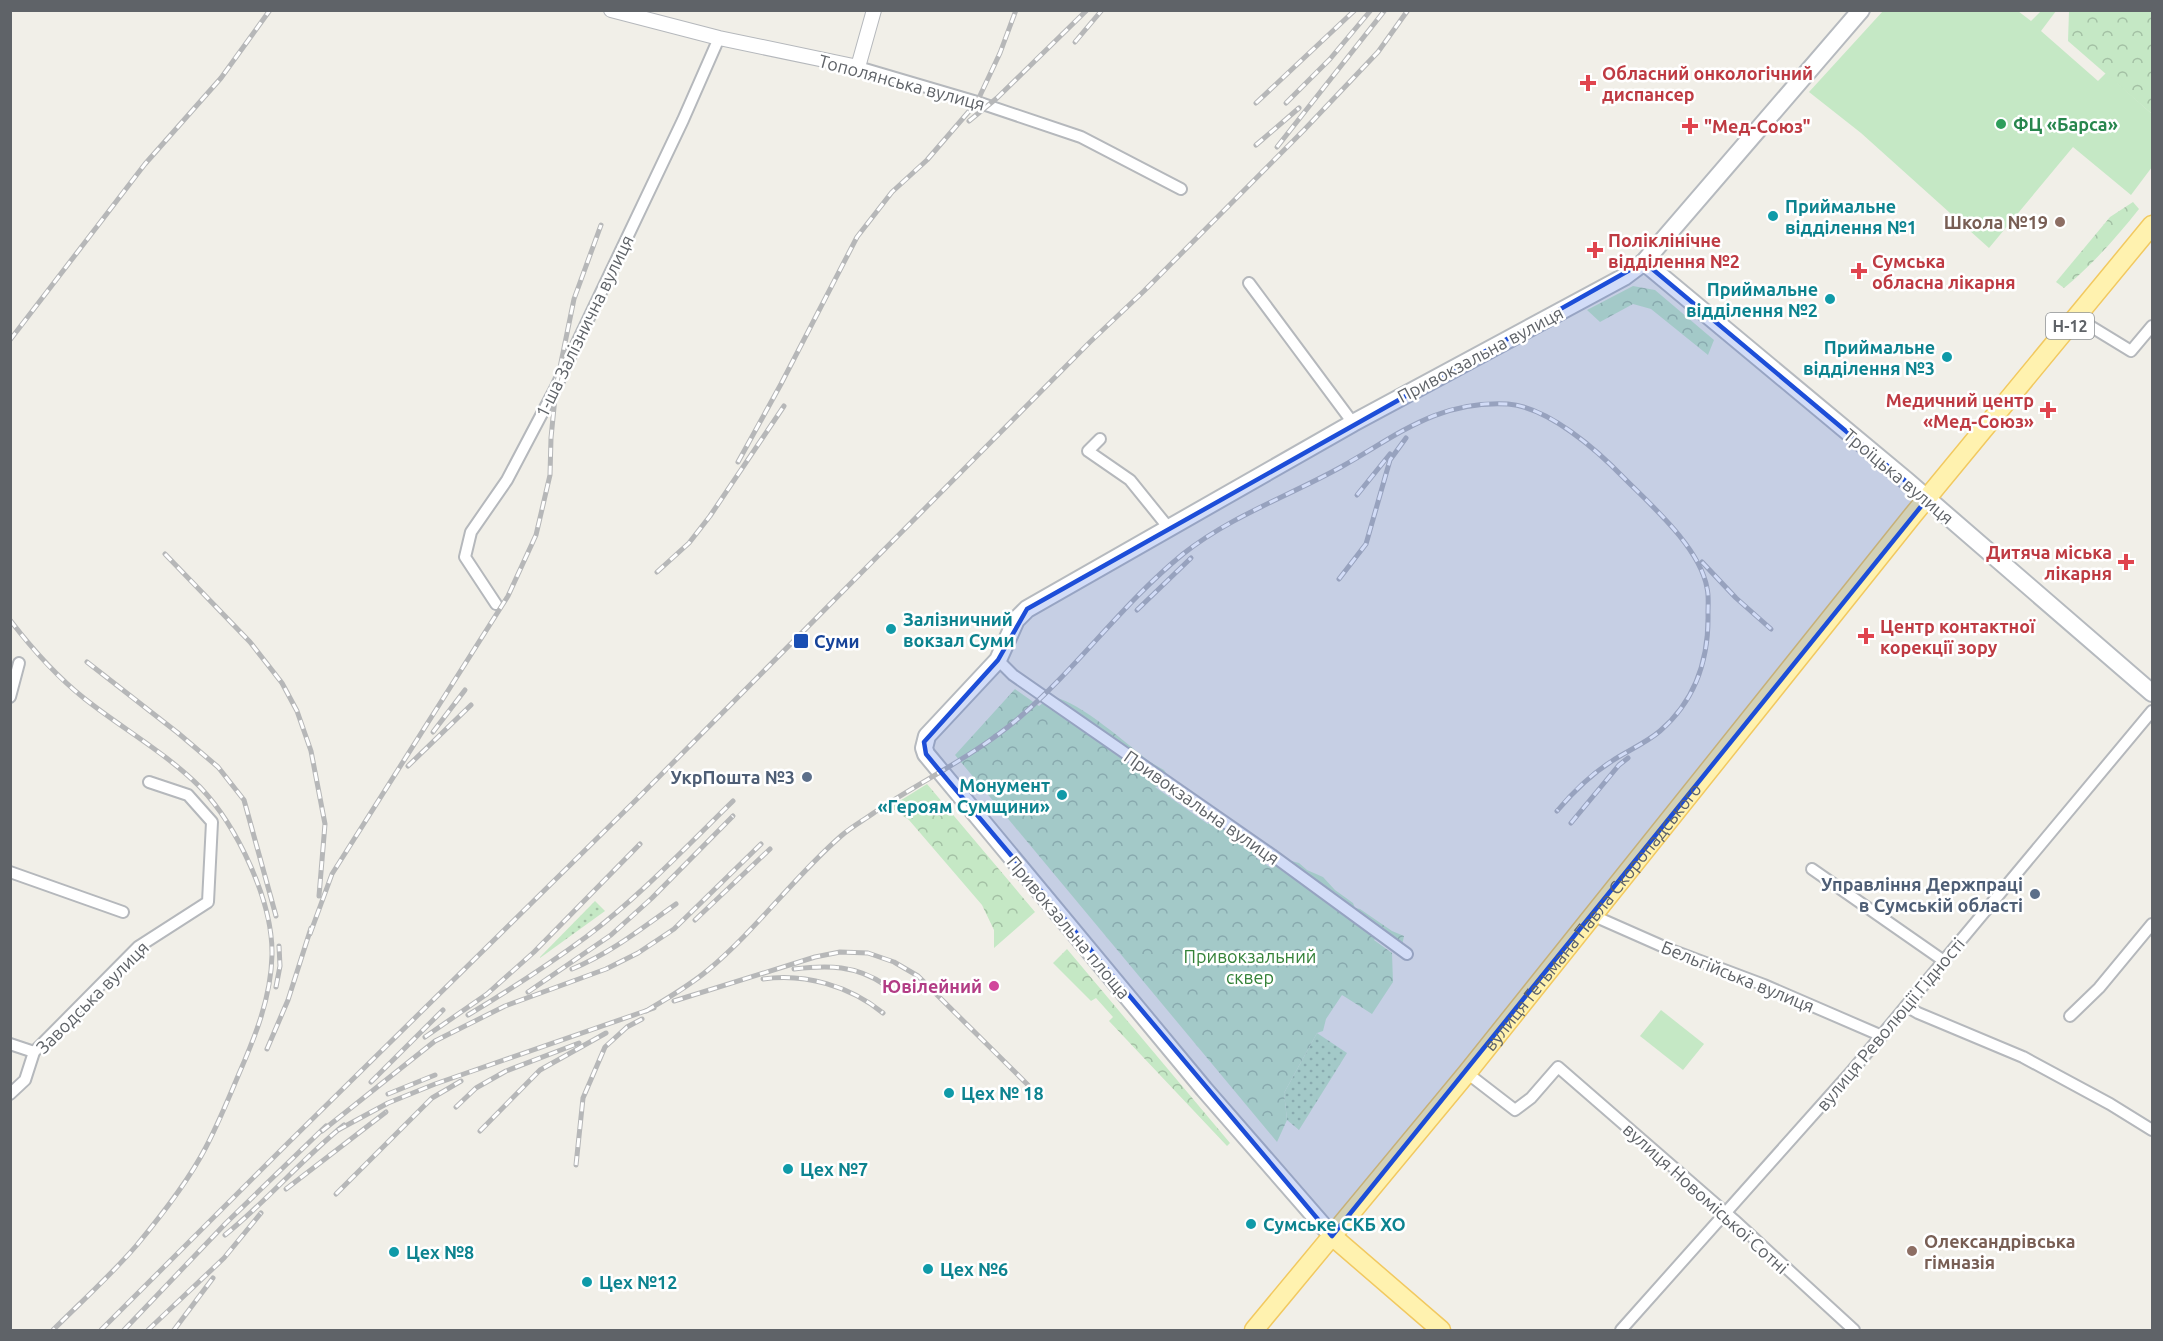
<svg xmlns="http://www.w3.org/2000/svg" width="2163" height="1341" viewBox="0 0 2163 1341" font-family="Ubuntu,sans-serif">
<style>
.grass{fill:url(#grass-dots)}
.forest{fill:url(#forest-crowns)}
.pitch{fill:#c5e8c5}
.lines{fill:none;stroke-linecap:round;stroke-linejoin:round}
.minor-casing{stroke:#b5b8bc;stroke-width:14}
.tertiary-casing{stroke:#b5b8bc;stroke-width:16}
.secondary-casing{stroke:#b6babf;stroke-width:20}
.primary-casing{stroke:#f2c960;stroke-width:21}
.minor{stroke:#fff;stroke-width:10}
.tertiary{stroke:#fff;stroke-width:14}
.secondary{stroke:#fff;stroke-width:16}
.primary{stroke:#fff2af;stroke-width:18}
.rail-casing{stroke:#b6b7b8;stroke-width:5}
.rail{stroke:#fff;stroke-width:3;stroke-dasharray:9;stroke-linecap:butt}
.marked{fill:#1d4ed8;fill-opacity:0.2;stroke:#1d4ed8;stroke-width:4.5;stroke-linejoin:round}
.health-dot{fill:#e0444e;stroke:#fff;stroke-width:2}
.leisure-dot{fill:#2e9e5b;stroke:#fff;stroke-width:2}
.culture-dot{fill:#0f9aa8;stroke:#fff;stroke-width:2}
.education-dot{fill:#8d6e63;stroke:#fff;stroke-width:2}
.transit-dot{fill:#1a4fb4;stroke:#fff;stroke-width:2}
.service-dot{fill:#5c6f8a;stroke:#fff;stroke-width:2}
.hotel-dot{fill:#d1479c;stroke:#fff;stroke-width:2}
.labels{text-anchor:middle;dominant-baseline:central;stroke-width:5;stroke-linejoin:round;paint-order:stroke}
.shield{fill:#fff;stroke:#8f9295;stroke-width:1.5}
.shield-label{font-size:16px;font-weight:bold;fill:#5f6368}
.health-label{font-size:18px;font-weight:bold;fill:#be3a42;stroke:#fff;text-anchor:start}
.street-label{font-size:18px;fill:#5f6368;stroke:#fff}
.leisure-label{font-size:18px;font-weight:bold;fill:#27864d;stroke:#fff;text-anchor:start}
.culture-label{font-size:18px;font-weight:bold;fill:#0d838f;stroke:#fff;text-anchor:start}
.education-label{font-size:18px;font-weight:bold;fill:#785e54;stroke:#fff;text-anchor:end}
.transit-label{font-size:18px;font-weight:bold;fill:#164399;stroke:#fff;text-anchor:start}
.service-label{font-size:18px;font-weight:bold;fill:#4e5e75;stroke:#fff;text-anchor:end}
.park-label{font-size:18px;fill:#348238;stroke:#fff}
.hotel-label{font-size:18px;font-weight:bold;fill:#b23c85;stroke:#fff;text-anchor:end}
</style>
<defs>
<pattern id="grass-dots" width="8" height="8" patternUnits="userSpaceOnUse" patternTransform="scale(1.5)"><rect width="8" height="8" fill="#c5e8c5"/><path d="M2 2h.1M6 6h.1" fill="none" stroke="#a3c0a4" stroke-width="1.8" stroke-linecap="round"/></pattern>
<pattern id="forest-crowns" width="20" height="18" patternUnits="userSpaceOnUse" patternTransform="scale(1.5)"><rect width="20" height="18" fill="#c5e8c5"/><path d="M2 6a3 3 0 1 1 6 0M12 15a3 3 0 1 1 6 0" fill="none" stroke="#a3c0a4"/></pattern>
</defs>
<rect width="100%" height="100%" fill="#f1efe8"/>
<g class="grass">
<polygon points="595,901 605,911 540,958 540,957"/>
<polygon points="1317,1033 1347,1053 1299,1130 1287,1120 1284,1093"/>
</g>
<g class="forest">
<polygon points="2069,11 2152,11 2152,114 2068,41"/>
<path d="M2133 202 2139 209C2116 238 2092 265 2064 288L2056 282 2110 217Z"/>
<polygon points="1633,286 1655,290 1714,340 1708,355 1651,309 1633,304 1600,322 1587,310"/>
<path d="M1015 689 1039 706C1045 702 1049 697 1056 698 1078 701 1130 746 1150 762L1164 770 1170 779 1167 784 1155 787 1208 824 1213 818 1232 830 1236 841 1257 849 1258 855 1255 857 1271 868 1284 859 1299 863 1307 870 1323 877 1335 890 1353 903 1355 908 1360 909 1392 931 1404 936 1402 946 1377 937 1374 940 1392 953 1393 982 1372 1014 1342 995 1326 1019 1323 1031 1317 1033 1284 1093 1287 1120 1277 1142 955 755Z"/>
<polygon points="927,784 1035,912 994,948 994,930 982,905 909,820 890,807"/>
<polygon points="1067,949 1230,1143 1227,1146 1109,1021 1113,1017 1096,998 1091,1001 1053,963"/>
</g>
<g class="pitch">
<polygon points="1883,11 2018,11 2031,21 2041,11 2056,11 2041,31 2098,81 2106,73 2152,114 2152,167 2131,195 2073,147 1989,248 1861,133 1809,92"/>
<polygon points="1661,1010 1704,1044 1683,1070 1640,1036"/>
</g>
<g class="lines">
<defs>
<g id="minor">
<polyline points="858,67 977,102 1081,137 1181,189"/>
<polyline points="1249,283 1353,423"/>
<polyline points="2077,318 2131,351 2152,326"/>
<polyline points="1100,439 1088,451 1130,480 1168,527"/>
<polyline points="496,604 465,557 471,532 507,480 556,387 683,120 719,38"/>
<polyline points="998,660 1013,675 1272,855 1407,954"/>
<polyline points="10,697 19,663"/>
<polyline points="1812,869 1944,961"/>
<polyline points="10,872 123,912"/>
<polyline points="1594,916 1671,950 1764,985 1882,1036"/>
<polyline points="1906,1006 1918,1013 2023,1057 2110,1104 2152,1130"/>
<polyline points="2070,1016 2099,988 2152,924"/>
<polyline points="10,1044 34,1052"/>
<polyline points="1467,1073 1515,1110 1531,1098 1558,1067 1734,1220 1854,1330"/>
<polyline points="10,1094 25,1080 34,1052 138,947 208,902 212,822 188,795 149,782"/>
<polyline points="1621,1330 1851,1072 2152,711"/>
</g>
<polyline id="tertiary" points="611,10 719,38 858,67 874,10"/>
<g id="secondary">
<polyline points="1644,262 1907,481 2152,693"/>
<polyline points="1332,1236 1204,1089 926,754 924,748 927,736 998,660 1016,620 1027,609 1353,423 1624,277 1644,262 1861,10"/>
</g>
<g id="primary">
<polyline points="1332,1236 1441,1330"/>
<path id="s1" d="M1254 1330 1467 1073 1913 515 2152 225"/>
</g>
</defs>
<use href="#minor" class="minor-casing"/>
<use href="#tertiary" class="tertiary-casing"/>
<use href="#secondary" class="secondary-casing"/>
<use href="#primary" class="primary-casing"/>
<use href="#minor" class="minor"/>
<use href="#tertiary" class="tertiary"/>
<use href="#secondary" class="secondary"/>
<use href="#primary" class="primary"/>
<defs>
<g id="rail">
<polyline points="1075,42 1102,10"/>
<polyline points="1256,103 1355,10"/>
<polyline points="1286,103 1330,59 1371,10"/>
<polyline points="969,121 997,98 1087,10"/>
<polyline points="1256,145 1299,108"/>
<polyline points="1277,147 1385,10"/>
<polyline points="10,340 145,164 221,78 270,10"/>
<polyline points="738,462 781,384 857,237 892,192 927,160 977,102 1000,53 1016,10"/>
<polyline points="1357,495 1390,454"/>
<polyline points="165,554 250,642 282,683 297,711 311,751 325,824 319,896"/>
<polyline points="1702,562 1736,598 1771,629"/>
<polyline points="657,572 689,543 710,516 784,406"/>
<polyline points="1339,579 1366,544 1390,460 1406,438"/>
<polyline points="1137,610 1191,558"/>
<path d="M10 620C33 650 56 676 85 699 123 729 166 753 200 787 237 826 273 901 272 955 271 998 255 1037 238 1076 228 1100 218 1124 206 1147 188 1182 161 1216 136 1246 110 1276 80 1303 53 1330"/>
<polyline points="87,662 178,733 218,767 244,800 276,916"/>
<polyline points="433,732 465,690"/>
<polyline points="408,766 471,705"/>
<polyline points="1571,823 1619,765 1628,758"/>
<polyline points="695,920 770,849"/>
<polyline points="310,934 332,874 508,596 536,535 550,475 551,438 556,387 574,299 601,225"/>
<path d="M572 969C611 953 642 928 676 904"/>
<path d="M794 969C828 965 856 965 885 985"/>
<path d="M763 979C805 973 850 986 883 1013"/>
<polyline points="276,987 280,966 279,946"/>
<polyline points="528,992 611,935 652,898 733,816"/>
<polyline points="674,1001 815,957 840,952 868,953 894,962 918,976 1028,1085"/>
<path d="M646 1011C668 998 689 986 708 970 756 930 794 877 841 836 851 827 864 820 875 812 923 780 976 755 1020 717 1078 667 1123 603 1183 554 1231 516 1289 496 1341 467 1398 435 1438 400 1508 404 1548 407 1597 450 1624 478 1652 506 1700 548 1707 588 1709 596 1708 605 1708 613 1709 659 1696 700 1660 731 1646 743 1627 751 1612 761 1590 775 1574 791 1557 811"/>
<path d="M468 1015C508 991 548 965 586 937 639 897 686 847 733 801"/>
<polyline points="425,1037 487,994 534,952 640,844"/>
<polyline points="267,1049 288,1000 311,928"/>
<polyline points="371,1082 443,1010"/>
<polyline points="388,1094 435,1075"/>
<polyline points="456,1107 476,1088 506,1071 579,1043"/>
<polyline points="338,1130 388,1103 435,1084 654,1008"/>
<polyline points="322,1131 435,1041 505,1006 606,969 638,953 674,929 761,844"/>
<polyline points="480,1131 540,1070 606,1033"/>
<polyline points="576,1165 583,1098 605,1047 627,1027 642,1019"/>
<polyline points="286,1189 386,1112"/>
<polyline points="336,1194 432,1098 461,1081"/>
<path d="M225 1235C267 1201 302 1159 344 1125"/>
<polyline points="101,1330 287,1144 636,800 1090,342 1144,291 1304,130 1378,52 1408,10"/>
<polyline points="124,1330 226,1223 326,1126"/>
<polyline points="148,1330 224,1258 261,1213"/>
<polyline points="174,1330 213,1278"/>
</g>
</defs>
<use href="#rail" class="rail-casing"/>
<use href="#rail" class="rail"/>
</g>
<path class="marked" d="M1644 262 1927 499 1332 1236 940 771 926 754 924 742 998 660 1027 609Z"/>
<g class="health-dot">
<path d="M1585 74h6v6h6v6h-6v6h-6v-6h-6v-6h6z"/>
<path d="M1687 117h6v6h6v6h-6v6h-6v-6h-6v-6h6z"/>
<path d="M1592 241h6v6h6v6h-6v6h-6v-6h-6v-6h6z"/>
<path d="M1856 262h6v6h6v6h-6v6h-6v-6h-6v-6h6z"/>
<path d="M2045 401h6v6h6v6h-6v6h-6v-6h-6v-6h6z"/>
<path d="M2123 553h6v6h6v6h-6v6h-6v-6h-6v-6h6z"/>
<path d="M1863 627h6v6h6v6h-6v6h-6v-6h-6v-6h6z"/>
</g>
<circle class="leisure-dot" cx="2001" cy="124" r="6"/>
<g class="culture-dot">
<circle cx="1773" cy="216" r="6"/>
<circle cx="1830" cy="299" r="6"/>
<circle cx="1947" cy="357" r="6"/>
<circle cx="891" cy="629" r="6"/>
<circle cx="1062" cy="795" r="6"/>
<circle cx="949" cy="1093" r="6"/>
<circle cx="788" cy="1169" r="6"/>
<circle cx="1251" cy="1224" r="6"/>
<circle cx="394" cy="1252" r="6"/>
<circle cx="928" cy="1269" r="6"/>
<circle cx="587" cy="1282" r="6"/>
</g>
<g class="education-dot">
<circle cx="2060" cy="222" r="6"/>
<circle cx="1912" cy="1251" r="6"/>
</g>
<rect class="transit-dot" x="793" y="633" width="16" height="16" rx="3"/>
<g class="service-dot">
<circle cx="807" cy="777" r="6"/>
<circle cx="2035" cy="894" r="6"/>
</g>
<circle class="hotel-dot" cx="994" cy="986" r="6"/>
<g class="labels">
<rect class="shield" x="2046" y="313" width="48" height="26" rx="4.5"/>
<g class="shield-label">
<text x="2070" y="326">Н-12</text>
</g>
<g class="health-label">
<text x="1602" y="73">Обласний онкологічний<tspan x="1602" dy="21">диспансер</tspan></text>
<text x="1704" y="126">"Мед-Союз"</text>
<text x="1608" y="240">Поліклінічне<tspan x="1608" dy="21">відділення №2</tspan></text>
<text x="1872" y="261">Сумська<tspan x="1872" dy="21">обласна лікарня</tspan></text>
<text x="2034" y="400" text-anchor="end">Медичний центр<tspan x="2034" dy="21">«Мед-Союз»</tspan></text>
<text x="2112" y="552" text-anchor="end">Дитяча міська<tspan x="2112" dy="21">лікарня</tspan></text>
<text x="1880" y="626">Центр контактної<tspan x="1880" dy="21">корекції зору</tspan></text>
</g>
<g class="street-label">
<text transform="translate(902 82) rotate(15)">Тополянська вулиця</text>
<text transform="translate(584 326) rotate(-64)">1-ша Залізнична вулиця</text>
<text transform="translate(1480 354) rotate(-28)">Привокзальна вулиця</text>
<text transform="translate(1899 476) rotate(40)">Троїцька вулиця</text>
<text transform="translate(1202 807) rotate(35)">Привокзальна вулиця</text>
<text stroke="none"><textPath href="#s1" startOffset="534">вулиця Гетьмана Павла Скоропадського</textPath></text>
<text transform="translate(1069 927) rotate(50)">Привокзальна площа</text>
<text transform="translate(1738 976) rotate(22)">Бельгійська вулиця</text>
<text transform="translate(92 997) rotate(-45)">Заводська вулиця</text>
<text transform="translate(1890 1024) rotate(-50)">вулиця Революції Гідності</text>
<text transform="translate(1706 1198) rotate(42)">вулиця Новоміської Сотні</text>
</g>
<g class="leisure-label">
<text x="2013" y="124">ФЦ «Барса»</text>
</g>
<g class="culture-label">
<text x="1785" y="206">Приймальне<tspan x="1785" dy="21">відділення №1</tspan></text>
<text x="1818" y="289" text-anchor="end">Приймальне<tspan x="1818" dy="21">відділення №2</tspan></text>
<text x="1935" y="347" text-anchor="end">Приймальне<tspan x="1935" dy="21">відділення №3</tspan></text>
<text x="903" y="619">Залізничний<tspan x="903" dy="21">вокзал Суми</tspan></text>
<text x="1050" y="785" text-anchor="end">Монумент<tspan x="1050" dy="21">«Героям Сумщини»</tspan></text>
<text x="961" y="1093">Цех № 18</text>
<text x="800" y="1169">Цех №7</text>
<text x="1263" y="1224">Сумське СКБ ХО</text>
<text x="406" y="1252">Цех №8</text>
<text x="940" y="1269">Цех №6</text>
<text x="599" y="1282">Цех №12</text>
</g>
<g class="education-label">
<text x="2048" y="222">Школа №19</text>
<text x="1924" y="1241" text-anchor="start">Олександрівська<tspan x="1924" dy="21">гімназія</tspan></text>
</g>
<g class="transit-label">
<text x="814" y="641">Суми</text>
</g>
<g class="service-label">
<text x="795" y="777">УкрПошта №3</text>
<text x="2023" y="884">Управління Держпраці<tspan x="2023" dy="21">в Сумській області</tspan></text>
</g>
<g class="park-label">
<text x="1250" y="956">Привокзальний<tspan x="1250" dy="21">сквер</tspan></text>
</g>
<g class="hotel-label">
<text x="982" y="986">Ювілейний</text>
</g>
</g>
<rect width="2163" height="1341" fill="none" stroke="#5f6368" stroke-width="24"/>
</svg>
